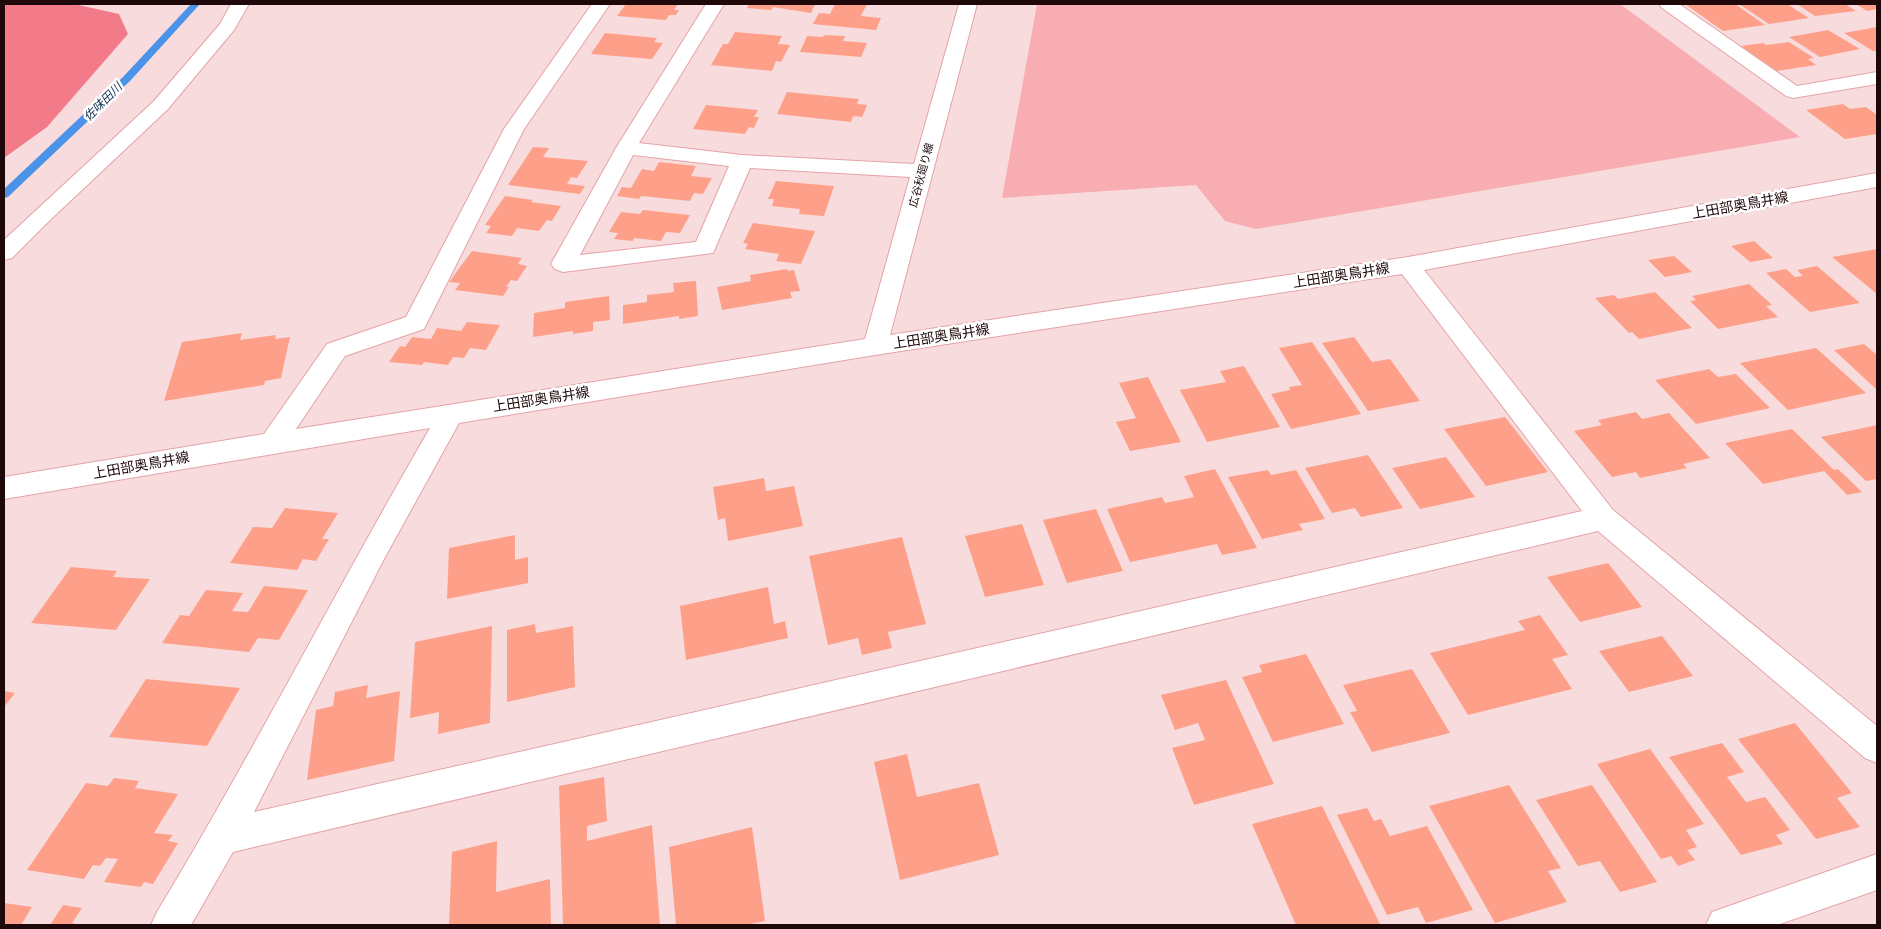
<svg xmlns="http://www.w3.org/2000/svg" width="1881" height="929" viewBox="0 0 1881 929" font-family="Arial,'Noto Sans JP',sans-serif">
<style>
.green{fill:#f8adb2}
.forest{fill:#f37b89}
.lines{fill:none;stroke-linecap:round;stroke-linejoin:round}
.stream{fill:#4b93e8;fill-rule:evenodd}
.building{fill:#fea089}
.minor-casing{stroke:#e5a2a7;stroke-width:2}
.minor{fill:#fff;fill-rule:evenodd}
.labels{text-anchor:middle;dominant-baseline:central;stroke-width:5;stroke-linejoin:round;paint-order:stroke}
.far-street-label{font-size:11px;fill:#1e080a;stroke:#fff}
.far-water-label{font-size:12px;font-style:italic;fill:#143153;stroke:#fff}
.street-label{font-size:14px;fill:#1e080a;stroke:#fff}
</style>
<rect width="100%" height="100%" fill="#f8dcdd"/>
<polygon class="green" points="1037,4 1620,4 1800,137 1256,229 1225,221 1196,185 1002,198"/>
<polygon class="forest" points="4,4 74,4 119,14 128,34 47,127 4,158"/>
<g class="lines">
<polygon class="stream" points="191,4 200,4 130,81 8,197 4,198 4,189 123,77"/>
</g>
<g class="building">
<polygon points="626,4 678,4 674,10 679,10 676,15 669,15 666,20 617,16"/>
<polygon points="749,4 815,4 811,13 773,7 771,10 747,8"/>
<polygon points="835,4 867,4 861,16 881,18 876,30 813,24 819,13 830,14"/>
<polygon points="1685,4 1735,4 1765,25 1723,31"/>
<polygon points="1739,4 1787,4 1809,18 1769,24"/>
<polygon points="1797,4 1845,4 1856,11 1815,16"/>
<polygon points="1856,4 1877,4 1877,9 1867,11"/>
<polygon points="1877,27 1877,51 1873,51 1844,33"/>
<polygon points="1828,30 1860,49 1820,57 1789,37"/>
<polygon points="735,32 782,36 778,44 790,45 781,62 776,61 772,71 711,65 723,44 728,44"/>
<polygon points="605,33 657,38 654,42 663,43 652,59 591,54"/>
<polygon points="824,35 845,36 843,41 867,43 861,57 800,52 807,36 823,37"/>
<polygon points="1789,42 1814,58 1808,59 1816,65 1777,71 1741,46 1763,43 1766,45"/>
<polygon points="787,92 859,99 857,104 867,105 862,117 853,116 851,122 777,114"/>
<polygon points="1843,104 1850,109 1866,107 1877,115 1877,134 1845,139 1806,110"/>
<polygon points="706,105 758,110 754,117 759,117 754,128 749,127 745,134 693,129"/>
<polygon points="533,147 549,148 543,157 588,161 577,178 571,177 567,184 585,186 580,194 508,185"/>
<polygon points="659,162 696,166 691,176 712,178 703,194 694,193 690,201 641,196 639,199 617,196 622,187 631,188 642,169 654,171"/>
<polygon points="776,181 834,186 824,216 799,214 800,209 772,206 774,199 768,199"/>
<polygon points="505,196 533,200 531,202 561,206 552,221 547,220 539,231 517,228 512,236 486,233 491,226 485,225"/>
<polygon points="643,210 690,215 680,233 666,232 661,241 634,238 633,241 614,239 618,233 609,232 621,212 640,214"/>
<polygon points="753,223 815,231 801,264 776,261 779,254 745,249 748,244 743,243"/>
<polygon points="1754,241 1773,258 1750,262 1731,246"/>
<polygon points="1877,249 1877,294 1832,257"/>
<polygon points="472,251 522,258 518,264 527,266 517,281 511,280 506,287 509,287 503,296 455,290 460,283 449,282"/>
<polygon points="1674,256 1692,272 1665,277 1648,260"/>
<polygon points="1817,266 1860,303 1810,312 1766,273 1786,269 1795,277 1803,276 1797,270"/>
<polygon points="787,269 788,271 794,270 800,291 790,292 792,298 722,310 717,287 751,281 750,275"/>
<polygon points="696,281 698,316 679,319 679,316 623,324 623,305 647,302 647,295 674,292 673,283"/>
<polygon points="1749,284 1772,305 1766,306 1778,317 1718,329 1690,301 1696,300 1692,296"/>
<polygon points="1655,292 1692,328 1639,339 1632,332 1629,333 1595,298 1614,295 1618,299"/>
<polygon points="609,296 610,320 593,322 593,331 573,334 573,331 533,337 534,313 565,308 565,302"/>
<polygon points="467,322 500,325 486,350 470,348 464,358 453,357 448,365 424,362 422,365 389,362 400,346 405,347 412,337 431,339 437,328 461,331"/>
<polygon points="242,333 240,340 276,335 275,339 290,337 281,378 265,381 264,385 164,401 182,342"/>
<polygon points="1354,337 1372,362 1390,359 1420,401 1368,411 1322,343"/>
<polygon points="1312,342 1361,414 1291,429 1271,394 1290,390 1289,387 1302,385 1279,348"/>
<polygon points="1864,344 1877,355 1877,390 1834,350"/>
<polygon points="1816,348 1866,393 1788,410 1740,363"/>
<polygon points="1244,366 1280,427 1207,442 1180,390 1226,382 1220,371"/>
<polygon points="1709,369 1718,377 1736,374 1770,408 1696,424 1655,380"/>
<polygon points="1148,377 1181,442 1130,451 1116,422 1136,418 1119,383"/>
<polygon points="1636,412 1642,419 1669,413 1710,458 1683,464 1687,468 1640,478 1636,472 1612,477 1574,431 1602,425 1598,420"/>
<polygon points="1505,417 1548,472 1486,486 1444,429"/>
<polygon points="1877,425 1877,479 1866,481 1821,437"/>
<polygon points="1792,429 1834,470 1838,469 1862,492 1847,495 1824,471 1763,484 1725,443"/>
<polygon points="1368,455 1403,508 1361,517 1355,508 1332,513 1305,468"/>
<polygon points="1446,457 1475,497 1420,509 1392,468"/>
<polygon points="1215,469 1257,548 1222,555 1217,544 1130,562 1107,509 1162,497 1165,503 1194,497 1184,476"/>
<polygon points="1268,470 1271,475 1296,470 1325,519 1299,524 1303,530 1262,539 1228,477"/>
<polygon points="764,478 766,491 794,486 803,526 728,541 725,518 718,520 713,487"/>
<polygon points="285,508 338,513 322,539 329,539 316,561 303,559 297,570 230,563 253,527 272,528"/>
<polygon points="1096,509 1123,571 1067,583 1043,520"/>
<polygon points="1022,524 1044,585 985,597 965,536"/>
<polygon points="515,535 515,560 528,557 528,583 447,599 449,548"/>
<polygon points="902,537 926,624 888,632 892,648 862,655 858,638 828,645 809,556"/>
<polygon points="1608,563 1642,607 1580,622 1547,577"/>
<polygon points="71,567 117,571 113,577 150,579 116,630 31,623"/>
<polygon points="264,586 308,590 279,640 258,638 249,652 162,643 180,615 189,616 206,590 243,593 232,611 248,612"/>
<polygon points="768,587 774,624 785,621 788,638 686,660 680,606"/>
<polygon points="1540,615 1568,655 1552,659 1572,689 1468,715 1430,653 1525,630 1518,621"/>
<polygon points="535,624 536,633 573,626 575,687 507,702 507,630"/>
<polygon points="492,626 490,723 438,734 439,712 410,718 415,642"/>
<polygon points="1662,636 1693,676 1629,692 1599,651"/>
<polygon points="1306,654 1344,724 1273,742 1242,677 1262,672 1259,665"/>
<polygon points="1412,669 1450,733 1372,752 1350,712 1357,711 1343,685"/>
<polygon points="146,679 240,688 207,746 109,737"/>
<polygon points="1226,680 1274,784 1194,805 1172,748 1205,740 1198,723 1175,730 1161,695"/>
<polygon points="368,685 366,698 400,691 394,761 307,780 316,710 333,706 335,692"/>
<polygon points="4,691 15,693 4,707"/>
<polygon points="1795,723 1852,793 1837,798 1860,827 1816,839 1738,739"/>
<polygon points="1722,743 1744,772 1727,777 1746,802 1765,797 1790,830 1776,835 1783,844 1741,855 1669,757"/>
<polygon points="1650,749 1704,824 1686,830 1697,847 1687,850 1695,860 1678,866 1671,856 1661,859 1597,764"/>
<polygon points="907,754 917,797 979,783 999,855 900,880 874,762"/>
<polygon points="604,777 607,821 587,826 587,841 652,825 660,925 563,925 559,786"/>
<polygon points="114,778 139,781 135,788 178,794 154,833 173,835 168,841 178,843 153,884 144,882 141,887 104,882 118,859 106,858 100,866 93,865 84,879 27,870 86,783 108,786"/>
<polygon points="1509,785 1561,868 1548,871 1567,902 1495,923 1429,806"/>
<polygon points="1592,785 1657,882 1620,892 1600,861 1578,866 1536,800"/>
<polygon points="1322,806 1380,924 1296,925 1252,824"/>
<polygon points="1367,808 1374,821 1381,819 1390,836 1427,826 1473,910 1426,923 1418,907 1387,915 1337,815"/>
<polygon points="752,827 765,921 746,925 676,925 669,847"/>
<polygon points="497,841 496,892 550,879 551,925 449,925 452,852"/>
<polygon points="4,903 32,907 21,925 4,925"/>
<polygon points="63,905 82,908 72,923 78,925 50,925"/>
</g>
<g class="lines">
<defs>
<g id="minor">
<polygon points="231,4 249,4 234,30 168,109 48,222 12,258 4,260 4,240 154,101 220,24"/>
<path d="M592 4H610L524 129 424 329 345 356 296 429 865 339 910 177 750 168 713 253 563 272 555 269 551 264 616 148 706 4H724L639 143 742 155 914 164 959 4H977L890 335 1408 257 1877 173V187L1424 270 1613 510 1877 726V763L1865 758 1598 531 233 852 191 925H151L157 912C253 753 337 588 430 428L4 499V477L264 434 327 344 406 317 504 129ZM633 155 729 166 696 242 580 255ZM1402 274 1582 511 254 812 384 559 459 423 875 355Z"/>
<polygon points="1659,4 1679,4 1797,86 1877,72 1877,84 1793,98 1786,96 1662,8"/>
<polygon points="1877,854 1877,890 1777,925 1706,925 1712,912"/>
</g>
</defs>
<use href="#minor" class="minor-casing"/>
<use href="#minor" class="minor"/>
</g>
<g class="labels">
<g class="far-street-label">
<text transform="translate(921 175) rotate(-75)">広谷秋廻り線</text>
</g>
<g class="far-water-label">
<text transform="translate(103 102) rotate(-45)">佐味田川</text>
</g>
<g class="street-label">
<text transform="translate(1740 205) rotate(-10)">上田部奥鳥井線</text>
<text transform="translate(1341 275) rotate(-9)">上田部奥鳥井線</text>
<text transform="translate(941 336) rotate(-9)">上田部奥鳥井線</text>
<text transform="translate(541 399) rotate(-9)">上田部奥鳥井線</text>
<text transform="translate(141 465) rotate(-10)">上田部奥鳥井線</text>
</g>
</g>
<rect width="1881" height="929" fill="none" stroke="#1e080a" stroke-width="10"/>
</svg>
